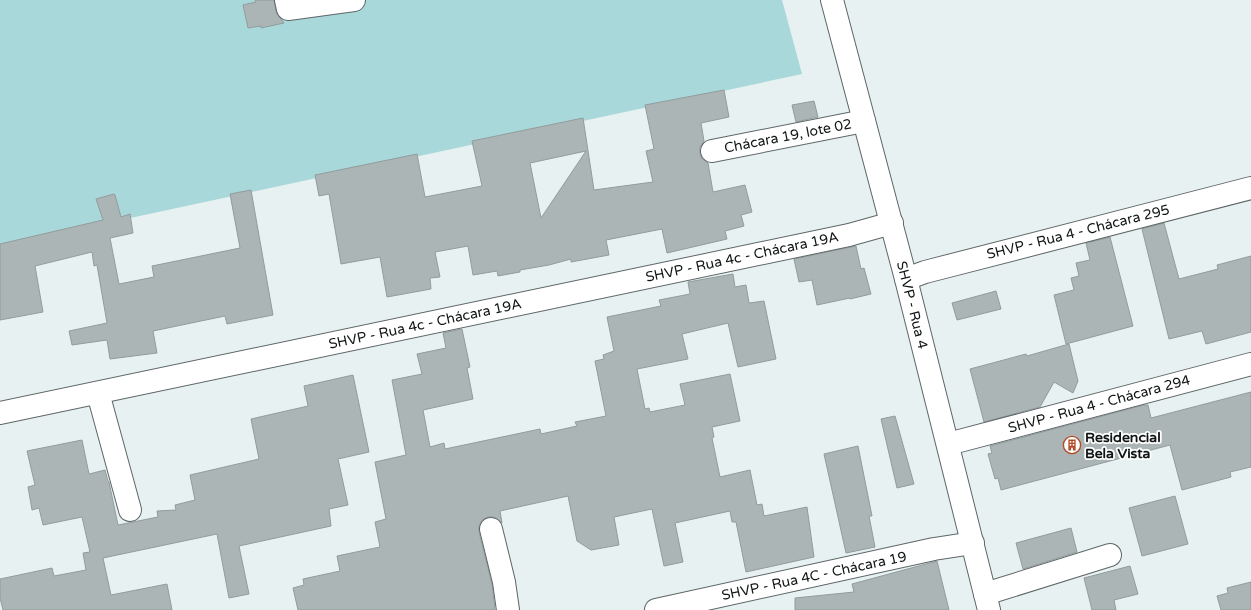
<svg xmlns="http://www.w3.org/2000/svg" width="1251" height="610" viewBox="0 0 1251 610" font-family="'Varela Round',sans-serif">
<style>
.green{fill:#a9d8da}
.building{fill:#abb5b5;stroke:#939c9d;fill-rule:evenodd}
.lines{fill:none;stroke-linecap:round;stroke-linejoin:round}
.minor-casing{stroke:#5e6667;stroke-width:24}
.minor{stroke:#fff;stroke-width:22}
.labels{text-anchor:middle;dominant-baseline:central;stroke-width:3.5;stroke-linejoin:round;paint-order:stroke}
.street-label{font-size:14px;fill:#101414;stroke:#fff}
.poi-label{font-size:14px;font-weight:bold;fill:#101414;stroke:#fff;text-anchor:start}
</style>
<rect width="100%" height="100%" fill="#e7f1f2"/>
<polygon class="green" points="0,0 782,0 802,74 0,246"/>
<g class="building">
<polygon points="255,0 274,0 276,12 284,23 261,28 261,26 248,28 243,5 256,2"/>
<path d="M724 90 729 117 701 123 704 141 700 147V153L702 159 708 163 713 192 745 185 752 212 741 215 744 226 725 231 727 239 667 253 662 229 606 240 609 255 571 262V259L549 265 520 270V272L498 276 497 271 473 275 468 246 435 252 440 277 430 278 431 289 387 297 380 257 341 264 329 194 319 196 315 175 417 154 425 197 482 186 472 141 583 118 594 190 653 182 646 151 654 149 645 105ZM586 151 541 218 530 163Z"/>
<polygon points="814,101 818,117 796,122 792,105"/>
<polygon points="251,190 273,315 227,324 225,316 153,331 157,353 110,359 107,340 72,345 69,331 107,323 97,265 94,266 92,252 35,266 43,312 0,320 0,244 103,220 96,199 114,194 115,195 121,217 130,214 133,233 110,238 119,284 154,277 152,266 240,248 230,194"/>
<polygon points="1164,223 1179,279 1218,269 1217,265 1251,256 1251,332 1206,344 1202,331 1169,339 1142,229"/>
<polygon points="1110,237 1133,326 1066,344 1054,295 1074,290 1071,278 1079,276 1076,263 1090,260 1086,243"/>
<polygon points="856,246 861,269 864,268 871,294 850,299 850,298 817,305 812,280 799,282 794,259"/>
<polygon points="733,274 735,287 746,285 749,303 764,301 776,359 738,367 728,323 682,334 688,359 637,369 645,409 649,408 650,412 685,405 680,384 730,374 740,421 712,427 714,437 712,438 720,477 750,470 757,505 762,504 764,516 807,507 814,557 746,572 736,522 732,522 730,511 675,523 683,562 664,566 652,509 614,517 619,545 591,550 577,541 568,496 500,511 502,523 494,517 488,517 482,520 479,526 479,532 492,584 495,610 298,610 293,588 304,585 303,579 340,571 337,556 380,547 375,522 386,519 375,462 406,455 392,380 422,374 417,354 446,348 443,333 462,329 470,367 467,368 473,399 423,410 430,447 444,443 445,449 540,429 541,434 577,426 575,422 606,416 595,361 604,359 603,355 614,351 607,317 661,306 659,300 690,294 688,282"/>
<polygon points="996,291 1001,309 957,320 952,303"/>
<polygon points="1069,344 1078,381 1073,393 1054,382 1040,407 984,422 970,369 1026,354 1027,356"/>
<polygon points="353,375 369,452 338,459 348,505 329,509 331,526 239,546 249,594 229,598 217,534 103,558 111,595 167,584 172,610 3,610 0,598 0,579 52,568 54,576 86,570 83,553 90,552 82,517 43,525 39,508 32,510 28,487 35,485 27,451 82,440 89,474 105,470 108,481 109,482 118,525 158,517 157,511 176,510 175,505 195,500 190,475 259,459 251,419 308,406 304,386"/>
<polygon points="1251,392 1251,467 1230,472 1231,477 1182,490 1170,445 1001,490 998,478 995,479 988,454 992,453 990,446 1144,405 1148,405 1151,418"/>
<polygon points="895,416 914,484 897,488 881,419"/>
<polygon points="858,446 872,516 869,516 875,547 846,553 824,454"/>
<polygon points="1175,496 1188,544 1142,556 1129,508"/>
<polygon points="1071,528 1077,552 1023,569 1016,543"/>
<polygon points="937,561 949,610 795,610 795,598 854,592 852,584"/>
<polygon points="1130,566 1138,594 1114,600 1116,610 1092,610 1084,578"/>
<polygon points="1251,582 1251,610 1221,610 1217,596 1228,593 1227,588"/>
</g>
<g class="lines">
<defs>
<g id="minor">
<polyline points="286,0 288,9 354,0"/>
<polyline points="832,0 906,279 989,610"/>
<polyline points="712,151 864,121"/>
<polyline points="906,279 925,272 1251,188"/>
<polyline points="98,393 130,510"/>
<polyline points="0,413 849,235 892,223"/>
<polyline points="948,444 1251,364"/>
<polyline points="491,529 504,582 508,610"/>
<polyline points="985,594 1110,555"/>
<polyline points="656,610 934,549 973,543"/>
</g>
</defs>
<use href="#minor" class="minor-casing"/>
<use href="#minor" class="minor"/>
</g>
<defs>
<symbol id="building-ring" viewBox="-11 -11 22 22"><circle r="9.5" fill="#fff" stroke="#b44c29" stroke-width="1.5"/><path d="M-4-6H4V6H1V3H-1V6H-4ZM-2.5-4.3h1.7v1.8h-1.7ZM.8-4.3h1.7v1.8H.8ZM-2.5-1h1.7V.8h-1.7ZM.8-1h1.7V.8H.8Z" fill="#b44c29"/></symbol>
</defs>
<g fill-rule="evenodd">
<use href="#building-ring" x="1062" y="435" width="20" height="20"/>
</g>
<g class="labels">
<g class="street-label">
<text transform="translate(788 136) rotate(-11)">Chácara 19, lote 02</text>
<text transform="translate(1078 232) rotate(-14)">SHVP - Rua 4 - Chácara 295</text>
<text transform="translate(742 257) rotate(-12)">SHVP - Rua 4c - Chácara 19A</text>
<text transform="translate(912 305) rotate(76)">SHVP - Rua 4</text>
<text transform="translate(425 324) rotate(-12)">SHVP - Rua 4c - Chácara 19A</text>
<text transform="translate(1099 404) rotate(-15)">SHVP - Rua 4 - Chácara 294</text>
<text transform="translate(814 576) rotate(-12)">SHVP - Rua 4C - Chácara 19</text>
</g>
<g class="poi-label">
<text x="1085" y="437">Residencial<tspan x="1085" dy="16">Bela Vista</tspan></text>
</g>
</g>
</svg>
